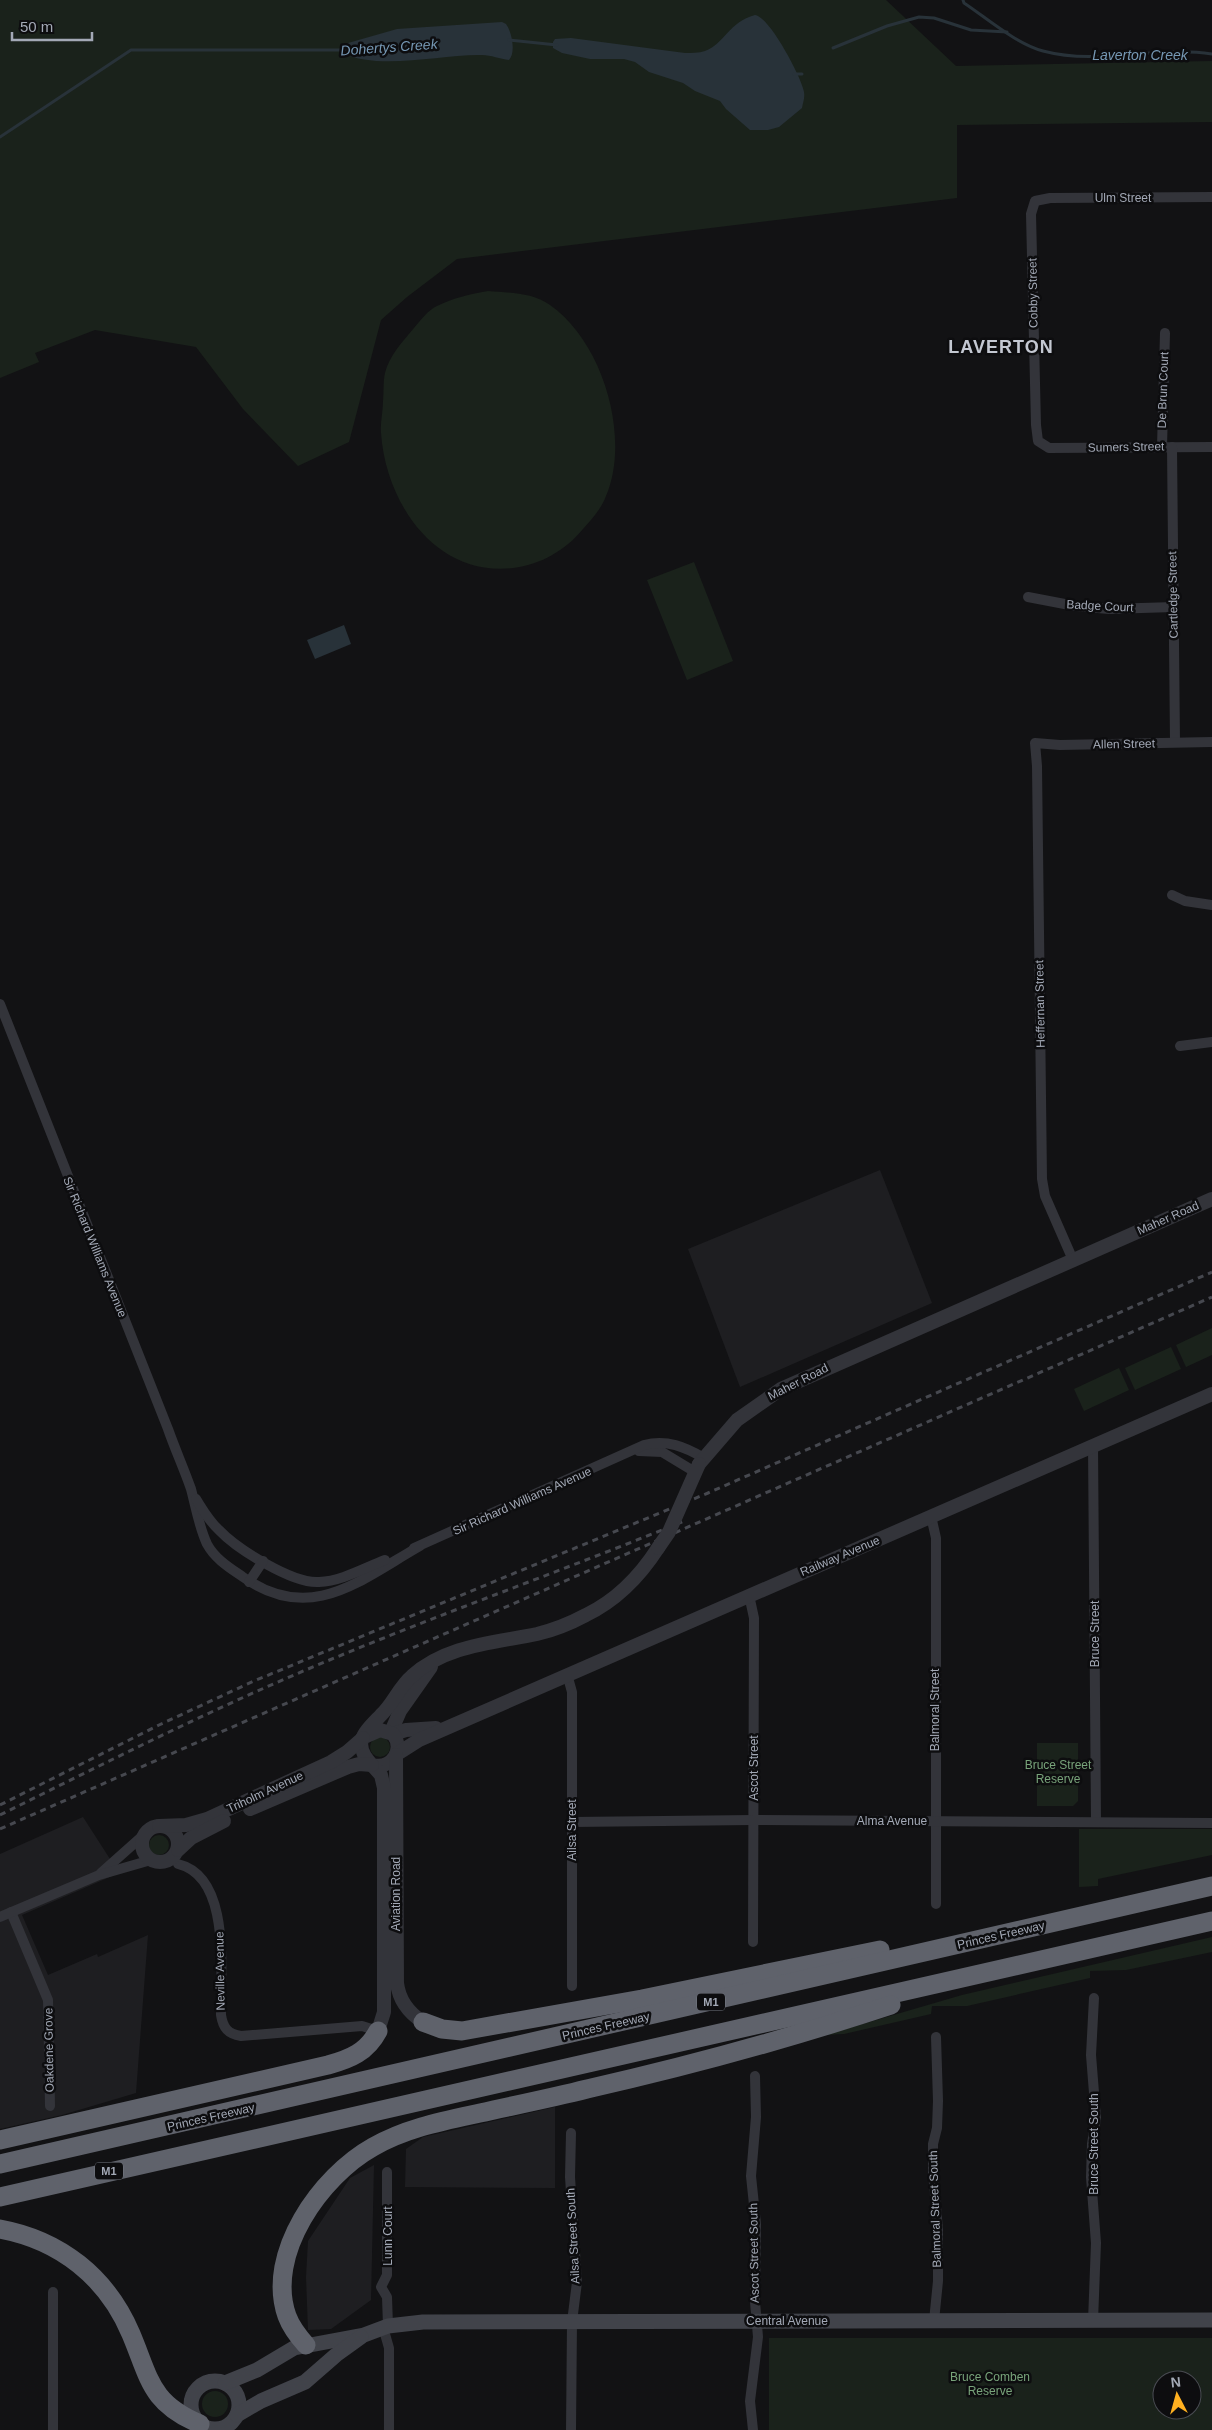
<svg xmlns="http://www.w3.org/2000/svg" width="1212" height="2430" viewBox="0 0 1212 2430" font-family="Helvetica,sans-serif">
<style>
.built{fill:#1e1e21}
.green{fill:#1a221b;fill-rule:evenodd}
.water{fill:#283239}
.lines{fill:none;stroke-linecap:round;stroke-linejoin:round}
.stream{stroke:#283239;stroke-width:3}
.minor{stroke:#33343a;stroke-width:10}
.tertiary{stroke:#33343a;stroke-width:14}
.secondary{stroke:#41434a;stroke-width:15}
.motorway{stroke:#5f626b;stroke-width:19}
.rail{stroke:#46484f;stroke-width:3;stroke-dasharray:6 5;stroke-linecap:butt}
.tertiary-bridge{stroke:#33343a;stroke-width:14}
.labels{text-anchor:middle;dominant-baseline:central;stroke-width:5;stroke-linejoin:round;paint-order:stroke}
.shield{fill:#0d0d0f;stroke:#767a84;stroke-width:1}
.shield-label{font-size:11px;font-weight:bold;fill:#a3a9b6}
.street-label{font-size:12px;fill:#a3a9b6;stroke:#0d0d0f}
.park-label{font-size:12px;fill:#78a37a;stroke:#0d0d0f}
.water-label{font-size:14px;font-style:italic;fill:#7698b4;stroke:#0d0d0f}
.district-label{font-size:18px;font-weight:bold;letter-spacing:1px;fill:#c4c8d2;stroke:#0d0d0f}
</style>
<rect width="100%" height="100%" fill="#121214"/>
<g class="built">
<polygon points="880,1170 932,1303 740,1387 688,1249"/>
<polygon points="83,1817 119,1873 22,1915 48,1975 97,1954 98,1957 148,1935 136,2093 62,2115 0,2129 0,1854"/>
<polygon points="555,2107 555,2188 405,2187 406,2149 423,2137"/>
<polygon points="374,2165 371,2300 331,2329 308,2330 306,2277 308,2241 350,2178"/>
</g>
<g class="green">
<polygon points="0,0 886,0 956,66 1212,61 1212,122 957,125 957,198 457,259 407,297 381,320 349,442 298,466 243,409 196,347 95,330 35,353 39,362 0,378"/>
<path d="M488 291C508 293 532 292 550 305 603 342 631 437 606 496 602 508 591 520 583 529 566 550 540 565 513 568 436 577 386 504 381 433 380 423 383 412 383 401 384 392 383 381 385 373 389 356 403 341 414 328 420 321 428 310 437 306 453 298 470 294 488 291Z"/>
<polygon points="694,562 733,661 687,680 647,580"/>
<polygon points="1212,1328 1212,1355 1186,1367 1176,1345"/>
<polygon points="1171,1347 1181,1369 1135,1390 1125,1368"/>
<polygon points="1119,1368 1129,1390 1084,1411 1074,1389"/>
<circle cx="380" cy="1747" r="10"/>
<polygon points="1037,1743 1078,1743 1078,1801 1073,1806 1037,1806"/>
<polygon points="1079,1829 1212,1829 1212,1855 1098,1879 1098,1886 1079,1887"/>
<circle cx="159" cy="1845" r="10"/>
<polygon points="1212,1937 1212,1952 1126,1970 1090,1971 1090,1978 967,2006 932,2006 931,2014 844,2034 825,2035 962,1995"/>
<path d="M769 2338H1212V2430H769ZM1162 2380H1192V2410H1162Z"/>
<circle cx="215" cy="2404" r="13"/>
</g>
<g class="water">
<path d="M755 15C769 16 802 78 804 92 805 98 803 102 802 108L779 127 768 130H750L726 109 720 101 695 91 683 83 649 72 635 62 624 59H590L562 53 553 48V42L555 39 571 38 685 53C691 53 699 53 705 51 724 44 729 22 755 15Z"/>
<path d="M502 22 506 24C512 32 516 53 509 60 500 59 491 55 482 55 441 54 381 71 342 53L341 49 348 43 397 29Z"/>
<polygon points="344,625 351,644 315,659 307,640"/>
</g>
<g class="lines">
<g class="stream">
<path d="M963 0 964 3C988 19 1015 43 1043 51 1099 66 1156 45 1212 54"/>
<polyline points="509,40 557,45"/>
<polyline points="833,48 887,26 919,17 934,18 971,30 1007,32"/>
<polyline points="794,74 802,74"/>
<polyline points="0,137 131,50 345,50"/>
</g>
<g class="minor">
<polyline points="1212,197 1050,198 1035,201 1031,214 1036,425 1038,441 1049,448 1212,447"/>
<polyline points="1162,447 1165,333"/>
<polyline points="1172,447 1175,742"/>
<polyline points="1028,597 1075,606 1109,609 1174,607"/>
<polyline points="1172,895 1185,901 1212,905"/>
<path d="M0 1004 168 1429C175 1449 184 1469 191 1489 196 1508 199 1527 207 1544 215 1559 230 1568 243 1577 311 1625 360 1580 420 1546"/>
<polyline points="1180,1046 1212,1042"/>
<polyline points="1073,1260 1045,1196 1042,1179 1037,766 1035,743 1060,745 1212,742"/>
<polyline points="1093,1445 1096,1822"/>
<polyline points="639,1451 662,1452 695,1472"/>
<path d="M196 1499C203 1510 209 1521 219 1530 237 1549 293 1584 319 1582 342 1581 364 1568 385 1560"/>
<polyline points="931,1516 936,1538 936,1904"/>
<path d="M414 1548 644 1445C667 1439 685 1447 704 1458"/>
<polyline points="249,1582 263,1561"/>
<polyline points="749,1595 754,1618 753,1942"/>
<polyline points="567,1674 572,1692 572,1986"/>
<polyline points="572,1822 753,1820 1212,1823"/>
<path d="M178 1864C232 1877 220 1973 221 2015 223 2028 228 2034 241 2036L362 2026 378 2031"/>
<polyline points="101,1873 147,1832"/>
<polyline points="11,1912 48,2000 50,2106"/>
<polyline points="0,1917 99,1875 151,1860"/>
<polyline points="571,2133 570,2177 577,2282 572,2322 571,2430"/>
<polyline points="387,2172 387,2275 381,2287 387,2297 388,2326"/>
<polyline points="934,2321 938,2281 938,2230 933,2172 933,2144 937,2128 938,2101 936,2037"/>
<polyline points="1093,2321 1096,2243 1091,2177 1092,2144 1096,2118 1091,2055 1094,1998"/>
<polyline points="383,2327 389,2348 389,2430"/>
<polyline points="53,2430 53,2292"/>
<polyline points="753,2430 750,2401 758,2337 755,2302 756,2224 751,2176 756,2117 755,2076"/>
</g>
<g class="tertiary">
<polyline points="699,1464 737,1420 781,1389 1212,1199"/>
<polyline points="391,1732 400,1711 431,1667"/>
<polyline points="393,1734 406,1730 436,1728"/>
<path d="M364 1737 380 1730 393 1734C405 1750 391 1770 372 1765 351 1743 364 1733 381 1715 393 1704 399 1687 412 1676 446 1645 494 1643 537 1634 554 1630 571 1623 586 1615 617 1600 640 1576 658 1548"/>
<polyline points="397,1754 419,1740 1212,1394"/>
<path d="M396 1755 397 1983C399 2000 409 2013 423 2022"/>
<polyline points="373,1766 381,1775 384,1788 384,2012 378,2031"/>
<polyline points="250,1809 348,1767 359,1764 372,1765"/>
<circle cx="160" cy="1844" r="18"/>
<polyline points="159,1826 186,1825 207,1819 331,1762 347,1752 363,1738"/>
<polyline points="178,1850 191,1838 224,1821"/>
</g>
<g class="secondary">
<circle cx="215" cy="2405" r="24"/>
<polyline points="225,2383 257,2370 294,2348 364,2335 388,2326 423,2322 1212,2320"/>
<polyline points="237,2415 261,2401 305,2382 336,2355 361,2337"/>
</g>
<g class="motorway">
<polyline points="423,2022 442,2029 462,2031 642,1999 880,1950"/>
<path d="M0 2140 328 2065C350 2059 367 2052 378 2031"/>
<polyline points="0,2164 1212,1886"/>
<polyline points="0,2197 1212,1921"/>
<path d="M0 2229C60 2240 107 2277 131 2334 150 2379 150 2403 200 2424"/>
<path d="M306 2345C298 2336 291 2327 287 2316 265 2254 321 2176 373 2147 406 2128 443 2121 480 2113 516 2105 551 2098 587 2089 689 2066 791 2038 891 2005"/>
</g>
<g class="rail">
<polyline points="0,1805 159,1725 254,1681 708,1493 1212,1272"/>
<path d="M0 1815C97 1767 194 1718 294 1675 422 1620 555 1574 684 1521"/>
<polyline points="0,1829 1212,1297"/>
</g>
<polyline class="tertiary-bridge" points="658,1548 669,1532 699,1464"/>
</g>
<g class="labels">
<g class="shield">
<rect x="697" y="1993.5" width="28" height="17" rx="4"/>
<rect x="95" y="2162.5" width="28" height="17" rx="4"/>
</g>
<g class="shield-label">
<text x="711" y="2002">M1</text>
<text x="109" y="2171">M1</text>
</g>
<g class="street-label">
<text x="1123" y="198">Ulm Street</text>
<text transform="translate(1033 293) rotate(-91)">Cobby Street</text>
<text transform="translate(1163 390) rotate(-88)">De Brun Court</text>
<text transform="translate(1126 447) rotate(-1)">Sumers Street</text>
<text transform="translate(1173 595) rotate(-91)">Cartledge Street</text>
<text transform="translate(1100 606) rotate(3)">Badge Court</text>
<text transform="translate(1124 744) rotate(-1)">Allen Street</text>
<text transform="translate(1040 1004) rotate(-91)">Heffernan Street</text>
<text transform="translate(1168 1218) rotate(-24)">Maher Road</text>
<text transform="translate(95 1247) rotate(68)">Sir Richard Williams Avenue</text>
<text transform="translate(798 1382) rotate(-27)">Maher Road</text>
<text transform="translate(522 1501) rotate(-24)">Sir Richard Williams Avenue</text>
<text transform="translate(840 1556) rotate(-23)">Railway Avenue</text>
<text transform="translate(1095 1634) rotate(-90)">Bruce Street</text>
<text transform="translate(935 1710) rotate(-90)">Balmoral Street</text>
<text transform="translate(754 1768) rotate(-90)">Ascot Street</text>
<text transform="translate(265 1792) rotate(-25)">Triholm Avenue</text>
<text x="892" y="1821">Alma Avenue</text>
<text transform="translate(572 1830) rotate(-90)">Ailsa Street</text>
<text transform="translate(396 1894) rotate(-90)">Aviation Road</text>
<text transform="translate(1001 1935) rotate(-13)">Princes Freeway</text>
<text transform="translate(220 1971) rotate(-91)">Neville Avenue</text>
<text transform="translate(606 2026) rotate(-13)">Princes Freeway</text>
<text transform="translate(49 2050) rotate(-91)">Oakdene Grove</text>
<text transform="translate(211 2117) rotate(-13)">Princes Freeway</text>
<text transform="translate(1094 2144) rotate(-90)">Bruce Street South</text>
<text transform="translate(935 2209) rotate(-92)">Balmoral Street South</text>
<text transform="translate(388 2236) rotate(-90)">Lunn Court</text>
<text transform="translate(573 2236) rotate(-93)">Ailsa Street South</text>
<text transform="translate(754 2253) rotate(-91)">Ascot Street South</text>
<text x="787" y="2321">Central Avenue</text>
</g>
<g class="park-label">
<text x="1058" y="1765">Bruce Street<tspan x="1058" dy="14">Reserve</tspan></text>
<text x="990" y="2377">Bruce Comben<tspan x="990" dy="14">Reserve</tspan></text>
</g>
<g class="water-label">
<text transform="translate(389 47) rotate(-4)">Dohertys Creek</text>
<text x="1140" y="55">Laverton Creek</text>
</g>
<g class="district-label">
<text x="1001" y="347">LAVERTON</text>
</g>
</g>
<g transform="translate(1177 2395) rotate(354)"><circle r="24" fill="#0d0d0f" stroke="#494b52"/>
<path d="M0-4L9 19L0 12L-9 19Z" fill="#ffb020"/>
<text y="-8" font-size="14" font-weight="bold" text-anchor="middle" fill="#a3a9b6">N</text>
</g>
<path d="M12 32v8h80v-8" fill="none" stroke="#a3a9b6" stroke-width="2.5"/>
<text x="20" y="32" font-size="15" fill="#a3a9b6" stroke="#0d0d0f" stroke-width="4" paint-order="stroke">50 m</text>
</svg>
